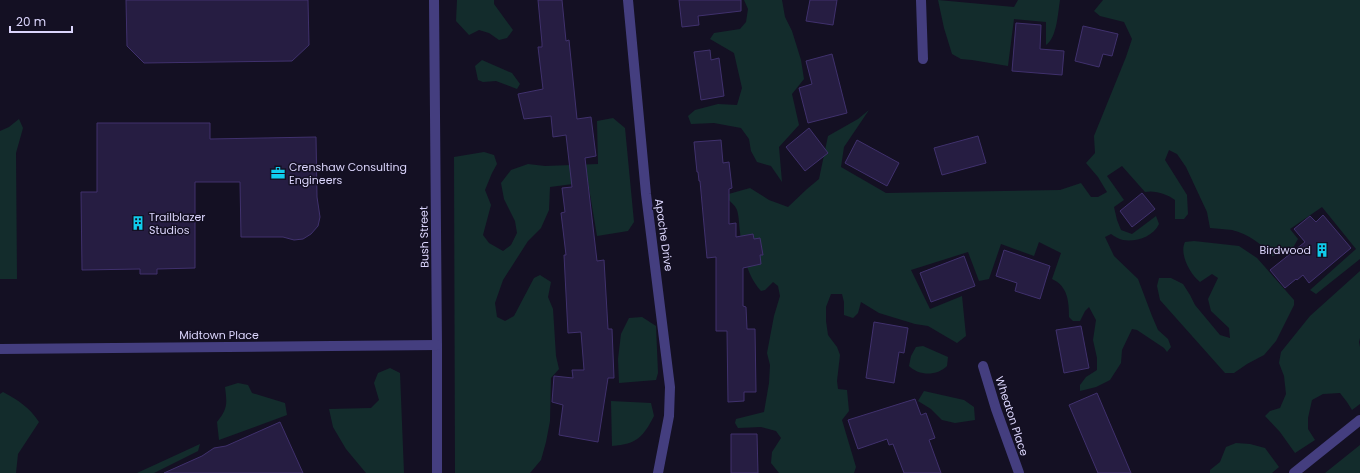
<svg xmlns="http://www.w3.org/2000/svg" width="1360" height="473" viewBox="0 0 1360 473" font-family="Poppins,sans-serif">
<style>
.green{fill:#132c2c}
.building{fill:#261d42;stroke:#40316d}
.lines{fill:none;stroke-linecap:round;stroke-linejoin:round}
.minor{stroke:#443e7f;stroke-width:10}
.labels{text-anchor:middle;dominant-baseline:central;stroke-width:3;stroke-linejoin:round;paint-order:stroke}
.poi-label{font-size:11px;fill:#dbd5fc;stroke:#141023;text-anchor:start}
.street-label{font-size:11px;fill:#dbd5fc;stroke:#141023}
</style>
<rect width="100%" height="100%" fill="#141023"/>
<g class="green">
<polygon points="457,0 494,0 494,4 513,30 507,38 499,40 489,33 479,30 469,35 456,21"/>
<polygon points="744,0 782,0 785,17 792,31 801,60 804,79 792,94 799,125 779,147 782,182 771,166 757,162 751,151 749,139 741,128 714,123 691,124 688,116 695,110 718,104 737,105 742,88 734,53 710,39 714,33 740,29 746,22 748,9"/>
<path d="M938 0 1014 7 1018 0H1060C1058 12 1057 38 1046 45V22L1014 19 1008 66 972 60 961 59 952 54 944 28Z"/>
<path d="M1103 0H1360V259L1316 294 1310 290 1356 249 1322 207 1290 229 1298 239 1291 251 1272 256C1262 244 1248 234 1232 230 1225 229 1218 229 1210 228L1207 212 1186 167 1177 154 1169 150 1165 160 1187 195 1188 214 1184 219H1175V200C1167 194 1155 190 1145 192L1122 166 1107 176 1124 200 1114 207 1117 220 1121 230 1132 234 1156 216 1159 224C1153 237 1136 242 1123 240 1119 239 1114 236 1111 234L1105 237 1114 256 1138 279 1152 316 1158 330 1168 339 1171 347 1167 352 1164 348 1137 330 1132 329 1122 350 1121 363 1110 380 1096 387 1080 391V385L1086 377 1097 370V358L1093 340 1096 320 1089 307 1085 311 1080 321H1073L1069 317C1069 302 1068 286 1052 279L1061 253 1039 242 1034 256 1001 244 989 279 979 281 968 252 911 270 930 309 962 296 966 336 957 343 928 326 915 324 879 313 861 302 858 313 853 318 844 315V302L842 294H831L826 307V321L828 335 837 347 840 355 837 381 838 389 847 390 849 411 842 420 856 467 854 473H779L771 463 772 452 781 438 776 431 761 427 738 428 735 423 736 419 764 412 769 383 770 365 767 353 774 316 780 296 778 286 773 282 765 290 761 291C747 276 742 252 740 232 739 225 739 216 737 210 735 204 728 201 725 195L750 188 769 200 788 207 807 189 819 179 828 136 858 119 869 110 844 147 841 167 886 193 1060 190 1081 183 1091 197H1098L1107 192 1098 177 1086 163 1095 153 1094 136 1126 57 1132 39 1124 22 1100 16 1094 11Z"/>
<polygon points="482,60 512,73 520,84 517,89 496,81 483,82 478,80 475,66"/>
<polygon points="613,118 625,128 634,222 628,231 597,236 588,182 550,187 549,210 541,228 528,241 503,280 495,303 497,317 505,321 514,316 534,278 540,275 551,282 548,297 553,309 556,356 559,369 551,378 550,421 546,442 541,460 530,473 455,473 454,157 484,152 494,155 497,164 492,173 485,190 491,205 483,235 489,243 503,251 511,245 517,233 515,221 504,199 501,183 511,170 528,164 545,166 598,164 597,121"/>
<polygon points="19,119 23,128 16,153 17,279 0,279 0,131 9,127"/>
<path d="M1194 241 1239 246 1257 258 1294 300V305L1276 341 1264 355 1247 364 1234 373H1225L1160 300 1157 286 1159 278H1171L1183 284 1190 295 1195 305 1220 335 1230 338 1229 328 1211 311 1208 299 1218 278 1212 274 1200 282C1190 274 1179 254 1185 242Z"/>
<polygon points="1360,271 1360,338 1359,342 1360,347 1360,404 1352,410 1347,402 1340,393 1323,394 1312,400 1308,418 1308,429 1315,440 1295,453 1280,432 1265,416 1270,411 1280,408 1286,394 1284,376 1279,363 1281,352 1310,316"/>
<polygon points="642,317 656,326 658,373 656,380 619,383 618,359 621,334 629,318"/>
<path d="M923 346 948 357 947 366C937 376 919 376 909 366L911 356 916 347Z"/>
<polygon points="390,368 400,373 404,473 366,473 346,449 333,427 329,409 371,408 379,400 374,383 378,373"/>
<path d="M238 383 248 385 252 393 285 403 287 415 219 440 217 422C228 408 227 404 225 387Z"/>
<polygon points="924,391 964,400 974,407 975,420 955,423 942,420 931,409 918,401"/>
<path d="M3 392C18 400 29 407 39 422L18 454 16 473H0V394Z"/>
<path d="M611 401 651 403 654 416C643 437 637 444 612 446Z"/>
<polygon points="1236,443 1250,444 1265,448 1279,467 1272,473 1210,473 1210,470 1220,462 1226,447"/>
<polygon points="200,444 198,451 154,473 137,473"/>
<polygon points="1360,445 1360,473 1325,473"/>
</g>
<g class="building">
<polygon points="126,0 308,0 309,45 292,61 144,63 127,46"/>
<polygon points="538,0 562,0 566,41 569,40 577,119 591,117 596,156 585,158 597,261 604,260 608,329 612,329 614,378 608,378 598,442 559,435 563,405 552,402 554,376 573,378 572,370 584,370 581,332 568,333 564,255 566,255 561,213 565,212 562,188 572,187 566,135 553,137 551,116 524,119 518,94 543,89 538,47 542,47 542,43"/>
<polygon points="679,0 741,0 741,11 698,16 699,25 682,27"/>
<polygon points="810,0 837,0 833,25 806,21"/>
<polygon points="1016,23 1041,25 1040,49 1064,51 1062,75 1012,71"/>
<polygon points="1083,26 1118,34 1112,56 1103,54 1099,67 1075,61"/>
<polygon points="710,50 711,60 719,58 724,96 701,100 694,52"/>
<polygon points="832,54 847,113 808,123 799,88 812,84 806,61"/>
<polygon points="97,123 210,123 210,139 316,137 317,197 320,217 318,226 311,234 303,239 294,240 283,237 241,237 240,182 195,182 195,268 157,269 157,274 140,274 140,269 82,270 81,192 97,192"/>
<polygon points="809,128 828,153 805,171 786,147"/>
<polygon points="978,136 986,163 942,175 934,148"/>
<polygon points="721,140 723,163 729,162 732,188 729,189 729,224 736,223 736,237 753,234 754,239 760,238 763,255 760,255 761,264 743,268 743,306 746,307 747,329 755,329 756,392 744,392 744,401 728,402 727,331 716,331 716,257 707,258 700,181 699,181 698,172 697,172 694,142"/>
<polygon points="857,140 899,163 887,186 845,163"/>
<polygon points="1142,193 1155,209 1132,227 1120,211"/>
<polygon points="1323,215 1351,248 1309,283 1303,275 1297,280 1296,279 1285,288 1270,270 1305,242 1294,229 1310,216 1316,222"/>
<polygon points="1004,250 1050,266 1040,299 1015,291 1017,283 996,276"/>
<polygon points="964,256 975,286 931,302 920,273"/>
<polygon points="874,322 908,328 904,353 899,352 894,383 866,378"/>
<polygon points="1081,326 1089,368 1064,373 1056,330"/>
<polygon points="1097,393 1131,473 1098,473 1069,405"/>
<polygon points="915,399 921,415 926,413 935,438 929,440 941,473 904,473 893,444 889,445 887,439 858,449 848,420"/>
<polygon points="280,422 303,473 164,473 202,456 214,448 226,446"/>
<polygon points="731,434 757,434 758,473 731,473"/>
</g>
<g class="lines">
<g class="minor">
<polyline points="434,0 437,345 437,473"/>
<polyline points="628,0 646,194 670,387 669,416 658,473"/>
<polyline points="921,0 923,59"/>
<polyline points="0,349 437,345"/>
<polyline points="983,366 996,409 1019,473"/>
<polyline points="1294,473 1360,420"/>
</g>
</g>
<defs>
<symbol id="office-bare" viewBox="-9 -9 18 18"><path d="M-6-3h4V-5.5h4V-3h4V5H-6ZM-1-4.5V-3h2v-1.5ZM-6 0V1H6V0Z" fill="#10ccec" stroke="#141023" stroke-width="2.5" paint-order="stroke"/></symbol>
<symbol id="building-bare" viewBox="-9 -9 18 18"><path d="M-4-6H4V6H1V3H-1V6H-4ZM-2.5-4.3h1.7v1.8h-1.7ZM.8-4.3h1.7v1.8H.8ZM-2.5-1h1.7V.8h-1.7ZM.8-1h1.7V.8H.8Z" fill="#10ccec" stroke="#141023" stroke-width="2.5" paint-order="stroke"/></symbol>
</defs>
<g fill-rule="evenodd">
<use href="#office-bare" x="268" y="163" width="20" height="20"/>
<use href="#building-bare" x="128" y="213" width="20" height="20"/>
<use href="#building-bare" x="1312" y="240" width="20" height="20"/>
</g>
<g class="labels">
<g class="poi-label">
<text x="289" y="167">Crenshaw Consulting<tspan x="289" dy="13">Engineers</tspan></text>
<text x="149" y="217">Trailblazer<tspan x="149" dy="13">Studios</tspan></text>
<text x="1311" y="250" text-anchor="end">Birdwood</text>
</g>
<g class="street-label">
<text transform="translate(664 235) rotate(82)">Apache Drive</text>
<text transform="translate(424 237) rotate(-91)">Bush Street</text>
<text x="219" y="335">Midtown Place</text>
<text transform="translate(1012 416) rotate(72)">Wheaton Place</text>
</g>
</g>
<path d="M10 26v6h62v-6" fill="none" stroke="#dbd5fc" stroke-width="2"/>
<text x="16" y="26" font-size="12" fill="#dbd5fc" stroke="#141023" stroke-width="3" paint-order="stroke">20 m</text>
</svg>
